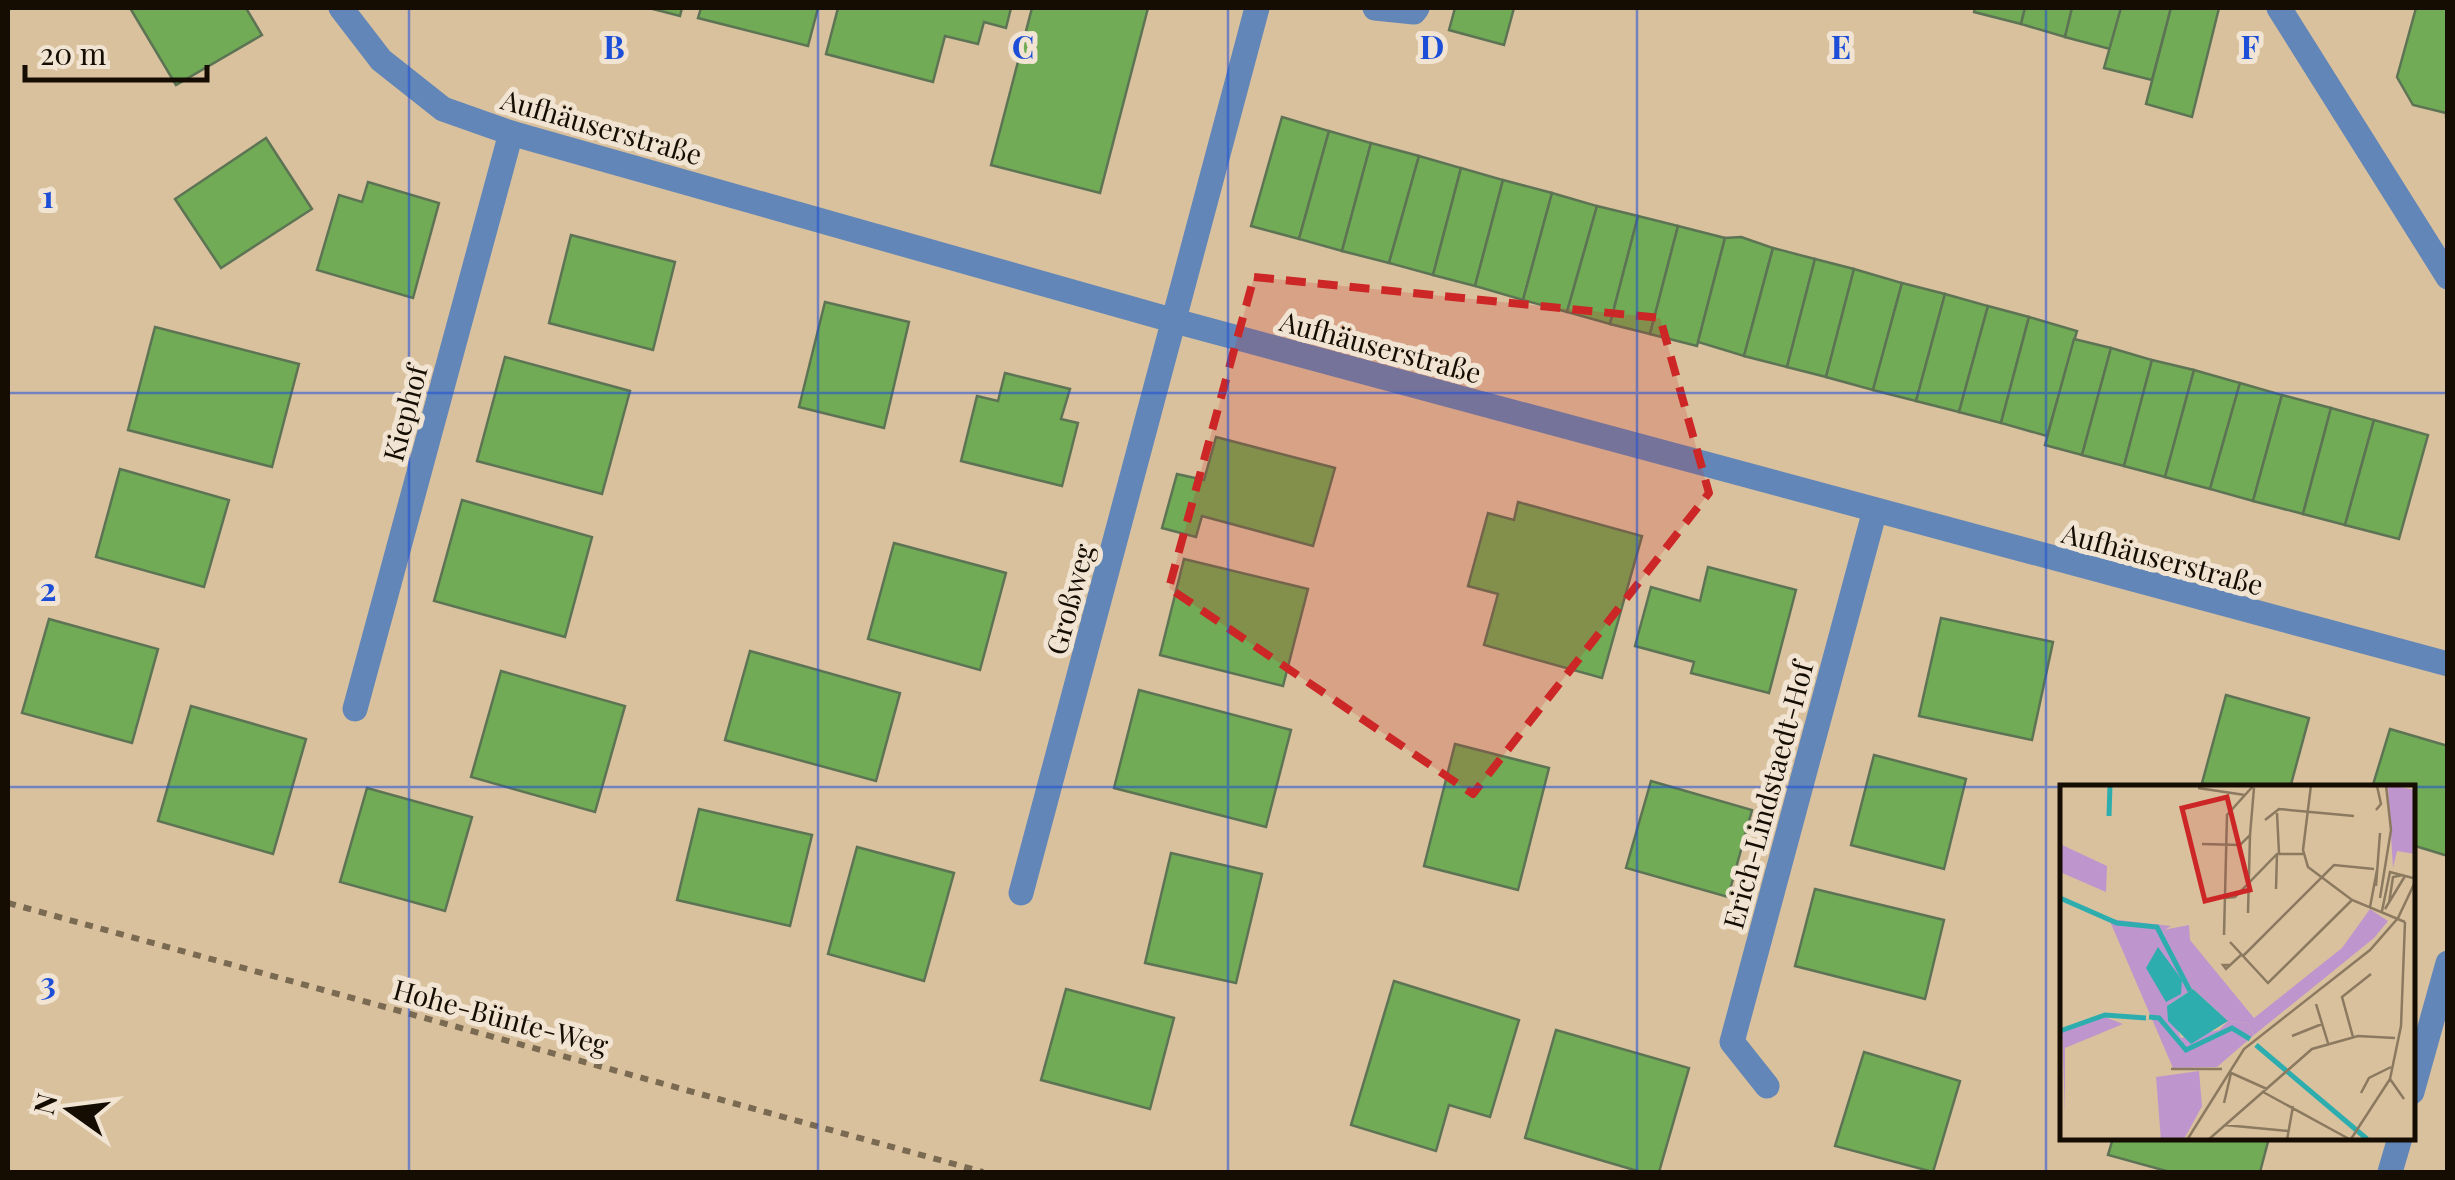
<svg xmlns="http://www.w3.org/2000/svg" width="2455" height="1180" viewBox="0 0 2455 1180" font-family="'Playfair Display',serif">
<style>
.building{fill:#71ab56;stroke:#5d7454;stroke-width:2.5}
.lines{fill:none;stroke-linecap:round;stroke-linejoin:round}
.path{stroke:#7a6a52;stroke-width:6;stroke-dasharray:8 8;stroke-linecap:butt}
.minor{stroke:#6186b7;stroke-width:25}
.marked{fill:#cc2726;fill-opacity:0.2;stroke:#cc2726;stroke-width:8;stroke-dasharray:20 12;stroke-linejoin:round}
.grid{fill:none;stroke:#1d4ed8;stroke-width:2.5;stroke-opacity:0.55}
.labels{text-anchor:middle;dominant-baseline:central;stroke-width:10;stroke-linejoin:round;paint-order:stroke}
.street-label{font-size:28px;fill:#150d02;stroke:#f1e4d2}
.inset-river{fill:none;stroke:#2eadaf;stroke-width:5}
.inset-road{fill:none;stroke:#8b7960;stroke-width:2.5}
.view{fill:#cc2726;fill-opacity:0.15;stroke:#cc2726;stroke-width:5}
.inset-edge{fill:none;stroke:#150d02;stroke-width:5}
.grid-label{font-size:32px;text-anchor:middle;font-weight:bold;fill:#1d4ed8;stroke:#f1e4d2;stroke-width:10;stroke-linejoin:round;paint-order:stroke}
</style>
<rect width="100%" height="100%" fill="#dac19e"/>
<g class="building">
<polygon points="130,8 246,8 262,35 176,85"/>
<polygon points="649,8 682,8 680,16"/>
<polygon points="701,8 818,8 808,46 698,18"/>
<polygon points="838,8 1011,8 1006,28 984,22 978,44 945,36 933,82 826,54"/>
<polygon points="1032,8 1148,8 1100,193 991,165"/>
<polygon points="1455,8 1514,8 1504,45 1449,30"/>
<polygon points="1975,8 2025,8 2021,24 1974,12"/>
<polygon points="2025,8 2072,8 2065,37 2021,24"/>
<polygon points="2072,8 2121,8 2110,49 2065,37"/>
<polygon points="2121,8 2171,8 2152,80 2104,68"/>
<polygon points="2171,8 2219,8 2192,117 2146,104"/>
<polygon points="2416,8 2448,8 2448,112 2446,118 2446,113 2413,105 2397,77"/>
<polygon points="1282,117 1329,131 1299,239 1251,226"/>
<polygon points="1329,131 1371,143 1342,251 1299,239"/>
<polygon points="266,138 312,209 221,268 175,199"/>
<polygon points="1371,143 1419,156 1389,263 1342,251"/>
<polygon points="1419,156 1461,168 1433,275 1389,263"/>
<polygon points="1461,168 1503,180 1475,286 1433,275"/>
<polygon points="1503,180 1552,193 1523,300 1475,286"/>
<polygon points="368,182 439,203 413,298 317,270 339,195 362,202"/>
<polygon points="1552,193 1597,206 1567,312 1523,300"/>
<polygon points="1597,206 1638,216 1610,324 1567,312"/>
<polygon points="1638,216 1678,226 1650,334 1610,324"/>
<polygon points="1678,226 1725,238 1697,346 1650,334"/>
<polygon points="571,235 675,262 653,350 549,323"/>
<polygon points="1741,237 1773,248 1744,356 1698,342 1725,238"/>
<polygon points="1773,248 1815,259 1787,367 1744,356"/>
<polygon points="1815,259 1854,269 1826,377 1787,367"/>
<polygon points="1854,269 1902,283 1873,390 1826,377"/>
<polygon points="1902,283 1945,294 1916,401 1873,390"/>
<polygon points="1945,294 1988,306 1959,412 1916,401"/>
<polygon points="825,302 909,322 884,428 799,407"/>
<polygon points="1988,306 2029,317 2001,423 1959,412"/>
<polygon points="2029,317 2077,331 2047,436 2001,423"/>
<polygon points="155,327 299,364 272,467 128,430"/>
<polygon points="2074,339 2111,348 2082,455 2045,445"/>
<polygon points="2111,348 2152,360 2124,466 2082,455"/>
<polygon points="505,357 630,391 602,494 477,461"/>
<polygon points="2152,360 2194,370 2165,477 2124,466"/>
<polygon points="2194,370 2240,383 2210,489 2165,477"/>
<polygon points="1005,373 1070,389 1061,419 1078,423 1062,486 961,461 977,396 998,401"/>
<polygon points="2240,383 2282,395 2253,501 2210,489"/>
<polygon points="2282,395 2331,408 2303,514 2253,501"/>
<polygon points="2331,408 2374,420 2345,525 2303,514"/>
<polygon points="2374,420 2428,435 2399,539 2345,525"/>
<polygon points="1216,437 1335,468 1313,546 1202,516 1196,537 1162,528 1177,474 1204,480"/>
<polygon points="120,469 229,500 204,587 96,557"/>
<polygon points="462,500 592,537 565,637 434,601"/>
<polygon points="1518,502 1642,536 1602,678 1484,645 1498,594 1468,586 1488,513 1514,520"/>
<polygon points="894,543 1006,573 980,670 868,639"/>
<polygon points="1184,559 1308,589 1283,686 1160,655"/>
<polygon points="1708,567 1796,590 1769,693 1691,673 1694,662 1635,646 1651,587 1700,601"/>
<polygon points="1941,618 2053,642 2032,740 1919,716"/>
<polygon points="49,619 158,649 132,743 22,713"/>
<polygon points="750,651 900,693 876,781 725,740"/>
<polygon points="501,671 625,706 595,812 471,777"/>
<polygon points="1139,690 1291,730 1266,827 1114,788"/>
<polygon points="2226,695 2309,718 2290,788 2217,788 2202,783"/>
<polygon points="191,706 306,739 273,854 158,821"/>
<polygon points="2390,729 2448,746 2448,856 2412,845 2412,788 2372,788"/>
<polygon points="1455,744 1549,768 1518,890 1424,866"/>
<polygon points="1874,755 1966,779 1944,869 1851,845"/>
<polygon points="1651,781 1752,810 1728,897 1626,868"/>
<polygon points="367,788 472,817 445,911 340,882"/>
<polygon points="699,809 812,835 790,926 677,900"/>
<polygon points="857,847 954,873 924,981 828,954"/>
<polygon points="1171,853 1262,874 1236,983 1145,963"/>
<polygon points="1815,889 1944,920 1925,999 1795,966"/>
<polygon points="1394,981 1519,1020 1490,1117 1449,1105 1436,1151 1351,1125"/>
<polygon points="1066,989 1174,1018 1150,1109 1041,1080"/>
<polygon points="1556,1030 1689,1068 1659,1172 1641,1172 1525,1138"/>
<polygon points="1864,1052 1960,1081 1933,1172 1835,1146"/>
<polygon points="2113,1138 2269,1138 2260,1172 2170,1172 2108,1155"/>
</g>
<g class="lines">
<polyline class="path" points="8,903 983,1172"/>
<g class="minor">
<polyline points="341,8 381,60 443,109 511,133 1175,321 2448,664"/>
<polyline points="1375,8 1414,12 1417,8"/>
<polyline points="2279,8 2448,277"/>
<polyline points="355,709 511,133"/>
<polyline points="1021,893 1257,8"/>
<polyline points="1767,1086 1732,1042 1875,510"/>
<polyline points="2412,1092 2448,963"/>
<polyline points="2390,1172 2400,1138"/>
</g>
</g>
<path class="marked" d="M1254 277 1660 318 1709 493 1473 794 1169 588Z"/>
<path class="grid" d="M409 8V1172M818 8V1172M1228 8V1172M1637 8V1172M2046 8V1172M8 393H2448M8 787H2448"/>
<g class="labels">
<g class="street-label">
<text transform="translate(602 126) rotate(16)">Aufhäuserstraße</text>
<text transform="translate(1381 346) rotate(15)">Aufhäuserstraße</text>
<text transform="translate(404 413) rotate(-75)">Kiephof</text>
<text transform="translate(2163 558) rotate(15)">Aufhäuserstraße</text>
<text transform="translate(1069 599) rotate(-75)">Großweg</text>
<text transform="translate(1767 795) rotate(-75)">Erich-Lindstaedt-Hof</text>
<text transform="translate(501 1016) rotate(15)">Hohe-Bünte-Weg</text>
</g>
</g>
<g transform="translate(2060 785)">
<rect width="355" height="355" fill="#dac19e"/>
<path d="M328 0 355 5V69L337 66 333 83ZM49 134 111 141 103 146 108 168 133 204 107 221 121 253 159 245 168 236 187 238 194 250 157 282 113 283Z" fill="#be95cd"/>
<path d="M0 59 47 81 46 107 0 87ZM310 124 328 136 314 153 194 250 187 238 168 236 133 204 108 168 103 145 129 140 130 155 194 233 282 163ZM45 232 63 239 5 263V328L2 244Z" fill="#be95cd"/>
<path d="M139 286 142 321 128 347 123 355H101L96 292Z" fill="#be95cd"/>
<path d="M98 162 122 195 121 209 106 217 86 183ZM133 204 168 236 131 259 108 236 107 221Z" fill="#2eadaf"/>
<path class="inset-river" d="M49 31 50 0M0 113 57 138 97 142 130 206M89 232 99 233 126 265 172 243 190 254M0 246 45 230 86 233M196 260 307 354"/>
<path class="inset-road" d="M251 0 243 65 248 82 292 115 345 137M311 1H317L321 19 316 25M138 3 185 10M217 28 219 68M205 35 219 24 294 31M190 50 194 3M142 59 180 60 190 50 188 128M316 101 320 48M216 104 217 69M165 113 175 112 217 69H243M320 113 331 45 326 0M329 118 333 92 343 90M310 122 317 85M325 124 345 91M322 126 330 87 353 93M164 150 167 30 194 0M170 157 208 198 292 115M183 171 274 80 314 84M170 180H163L166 184 181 170M256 219 268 258M232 251 262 239M293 252 282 212 311 189M111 284H162M169 287 207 304M203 307 291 355M301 308 309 293 331 282M344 314 330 294 341 241 345 137M164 318 171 288M165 340 229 346M291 354 330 294M127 355 184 264 310 165 338 133 355 97M148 355 252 264 298 251 335 253M227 355 233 321"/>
<path class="view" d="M167 12 190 105 145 116 122 23Z"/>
<rect width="355" height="355" class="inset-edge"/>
</g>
<g class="grid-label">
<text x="614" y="59">B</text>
<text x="1023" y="59">C</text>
<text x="1432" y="59">D</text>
<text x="1841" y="59">E</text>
<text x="2250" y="59">F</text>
<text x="48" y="208">1</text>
<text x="48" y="601">2</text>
<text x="48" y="995">3</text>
</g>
<rect width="2455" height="1180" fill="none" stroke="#150d02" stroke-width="20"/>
<g transform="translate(70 1110) rotate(284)" stroke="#f1e4d2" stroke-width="8" paint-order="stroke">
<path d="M0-8L18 38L0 25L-18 38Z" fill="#150d02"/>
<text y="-15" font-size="28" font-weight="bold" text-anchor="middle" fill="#150d02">N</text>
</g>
<path d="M25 65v15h182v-15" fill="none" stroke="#150d02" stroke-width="5"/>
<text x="40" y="65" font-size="30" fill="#150d02" stroke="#f1e4d2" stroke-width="8" paint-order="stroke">20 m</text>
</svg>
